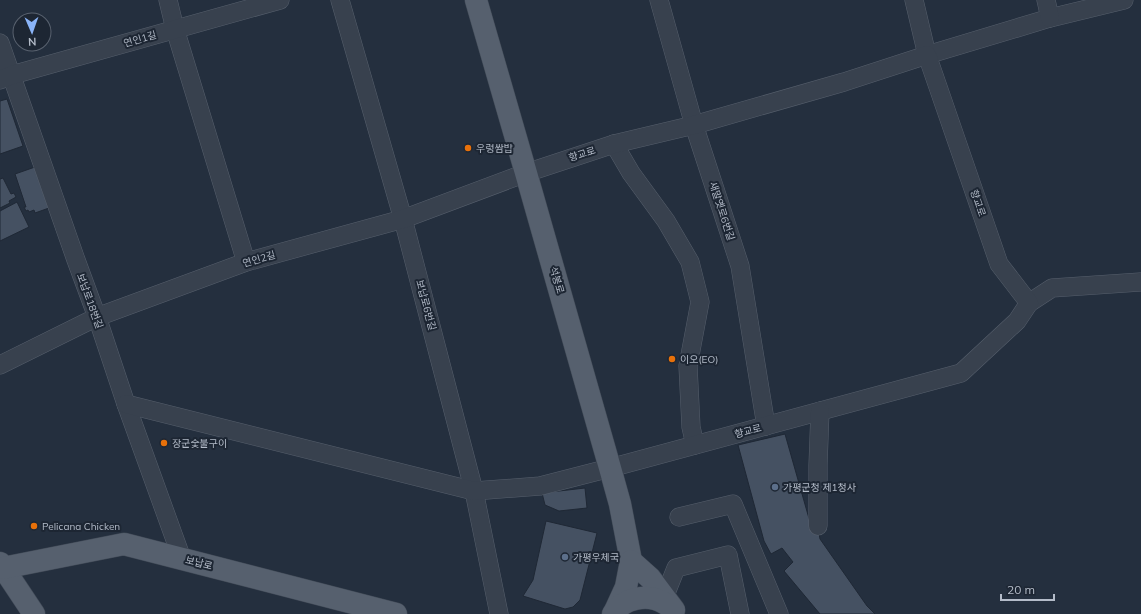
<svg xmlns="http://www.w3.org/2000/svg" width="1141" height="614" viewBox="0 0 1141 614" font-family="Mulish,'Noto Sans KR',sans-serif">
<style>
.building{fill:#455162;stroke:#1f2835}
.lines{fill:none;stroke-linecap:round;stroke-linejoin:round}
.minor-casing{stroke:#565f6c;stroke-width:19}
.major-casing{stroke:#414a57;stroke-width:23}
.minor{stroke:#38414e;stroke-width:18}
.major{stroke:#56606e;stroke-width:22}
.food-dot{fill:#e8710a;stroke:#1d2633;stroke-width:1.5}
.service-dot{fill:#5c6f8a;stroke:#1d2633;stroke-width:1.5}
.labels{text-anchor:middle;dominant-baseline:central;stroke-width:4;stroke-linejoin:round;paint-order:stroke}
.street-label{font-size:10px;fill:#b4bcc9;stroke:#1d2633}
.poi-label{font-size:10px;fill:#b4bcc9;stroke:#1d2633;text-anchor:start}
</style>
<rect width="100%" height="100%" fill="#242f3e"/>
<g class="building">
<polygon points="7,99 23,146 0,154 0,101"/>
<polygon points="35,167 49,208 35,213 34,210 29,212 28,210 26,211 24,207 26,207 15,174"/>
<polygon points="3,178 11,194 14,193 16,197 9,201 10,203 0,208 0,179"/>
<polygon points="17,202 29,227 0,241 0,211"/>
<polygon points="785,434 812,529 819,533 820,539 867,606 875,614 820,614 784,571 793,562 782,548 771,554 764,541 738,445"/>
<polygon points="585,488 587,508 559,511 545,505 542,493"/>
<polygon points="546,521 597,533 580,600 573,607 565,609 523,596 533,580"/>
</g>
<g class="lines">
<defs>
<g id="minor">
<polyline points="168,0 175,29 246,262"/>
<polyline points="340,0 403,219 474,491 499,614"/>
<polyline points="659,0 694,125 740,266 766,426"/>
<polyline points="914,0 927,55 1050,18 1124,0"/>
<polyline points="1046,0 1050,18"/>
<polyline points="0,43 76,260 97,317 126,404 182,559"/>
<polyline points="0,80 12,75 280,0"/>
<polyline points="614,144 631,173 666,221 690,262 700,302 688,366 691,427 695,445"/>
<polyline points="1029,303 1052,288 1140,282"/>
<polyline points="0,365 97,317 246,262 403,219 526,173 614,144 694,125 844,82 927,55 999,264 1029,303 1017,321 961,373 610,468 540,486 474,491 126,404"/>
<polyline points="679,517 733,504 779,614"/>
<polyline points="818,526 818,465 820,411"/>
<polyline points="664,598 676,568 728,555 740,614"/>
</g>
<g id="major">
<polyline points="476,0 526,173 610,468 620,504 631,561"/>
<polyline points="0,563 34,614"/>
<polyline points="3,568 124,544 396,614"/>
<polyline points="615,611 626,587 631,561 650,578 674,610"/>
<path d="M613 614C623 598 648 593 664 603 667 604 669 607 672 609"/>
</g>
</defs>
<use href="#minor" class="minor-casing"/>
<use href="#major" class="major-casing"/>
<use href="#minor" class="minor"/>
<use href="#major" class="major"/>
</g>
<g class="food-dot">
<circle cx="468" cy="148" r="4"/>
<circle cx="672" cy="359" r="4"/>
<circle cx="164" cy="443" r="4"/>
<circle cx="34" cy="526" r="4"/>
</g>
<g class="service-dot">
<circle cx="775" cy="487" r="4"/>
<circle cx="565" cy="557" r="4"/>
</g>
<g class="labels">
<g class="street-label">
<text transform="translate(140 39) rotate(-16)">연인1길</text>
<text transform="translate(582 154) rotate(-18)">향교로</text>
<text transform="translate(978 203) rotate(71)">향교로</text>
<text transform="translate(722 211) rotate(72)">새말옛로6번길</text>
<text transform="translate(259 259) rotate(-16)">연인2길</text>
<text transform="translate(557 280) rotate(74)">석봉로</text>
<text transform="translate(90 301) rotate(70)">보납로18번길</text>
<text transform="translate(426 305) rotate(75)">보납로6번길</text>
<text transform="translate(748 431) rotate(-15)">향교로</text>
<text transform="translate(199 563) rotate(14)">보납로</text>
</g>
<g class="poi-label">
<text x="476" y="148">우렁쌈밥</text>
<text x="680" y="359">이오(EO)</text>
<text x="172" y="443">장군숯불구이</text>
<text x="783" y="487">가평군청 제1청사</text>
<text x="42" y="526">Pelicana Chicken</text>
<text x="573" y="557">가평우체국</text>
</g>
</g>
<g transform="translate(32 32) rotate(178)"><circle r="19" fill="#1d2633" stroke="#59626f"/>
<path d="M0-3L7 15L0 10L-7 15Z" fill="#8ab4f8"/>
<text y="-6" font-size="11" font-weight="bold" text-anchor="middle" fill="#b4bcc9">N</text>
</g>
<path d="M1001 594v6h53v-6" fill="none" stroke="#b4bcc9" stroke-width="2"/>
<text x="1007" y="594" font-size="12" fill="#b4bcc9" stroke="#1d2633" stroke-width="3" paint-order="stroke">20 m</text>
</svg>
